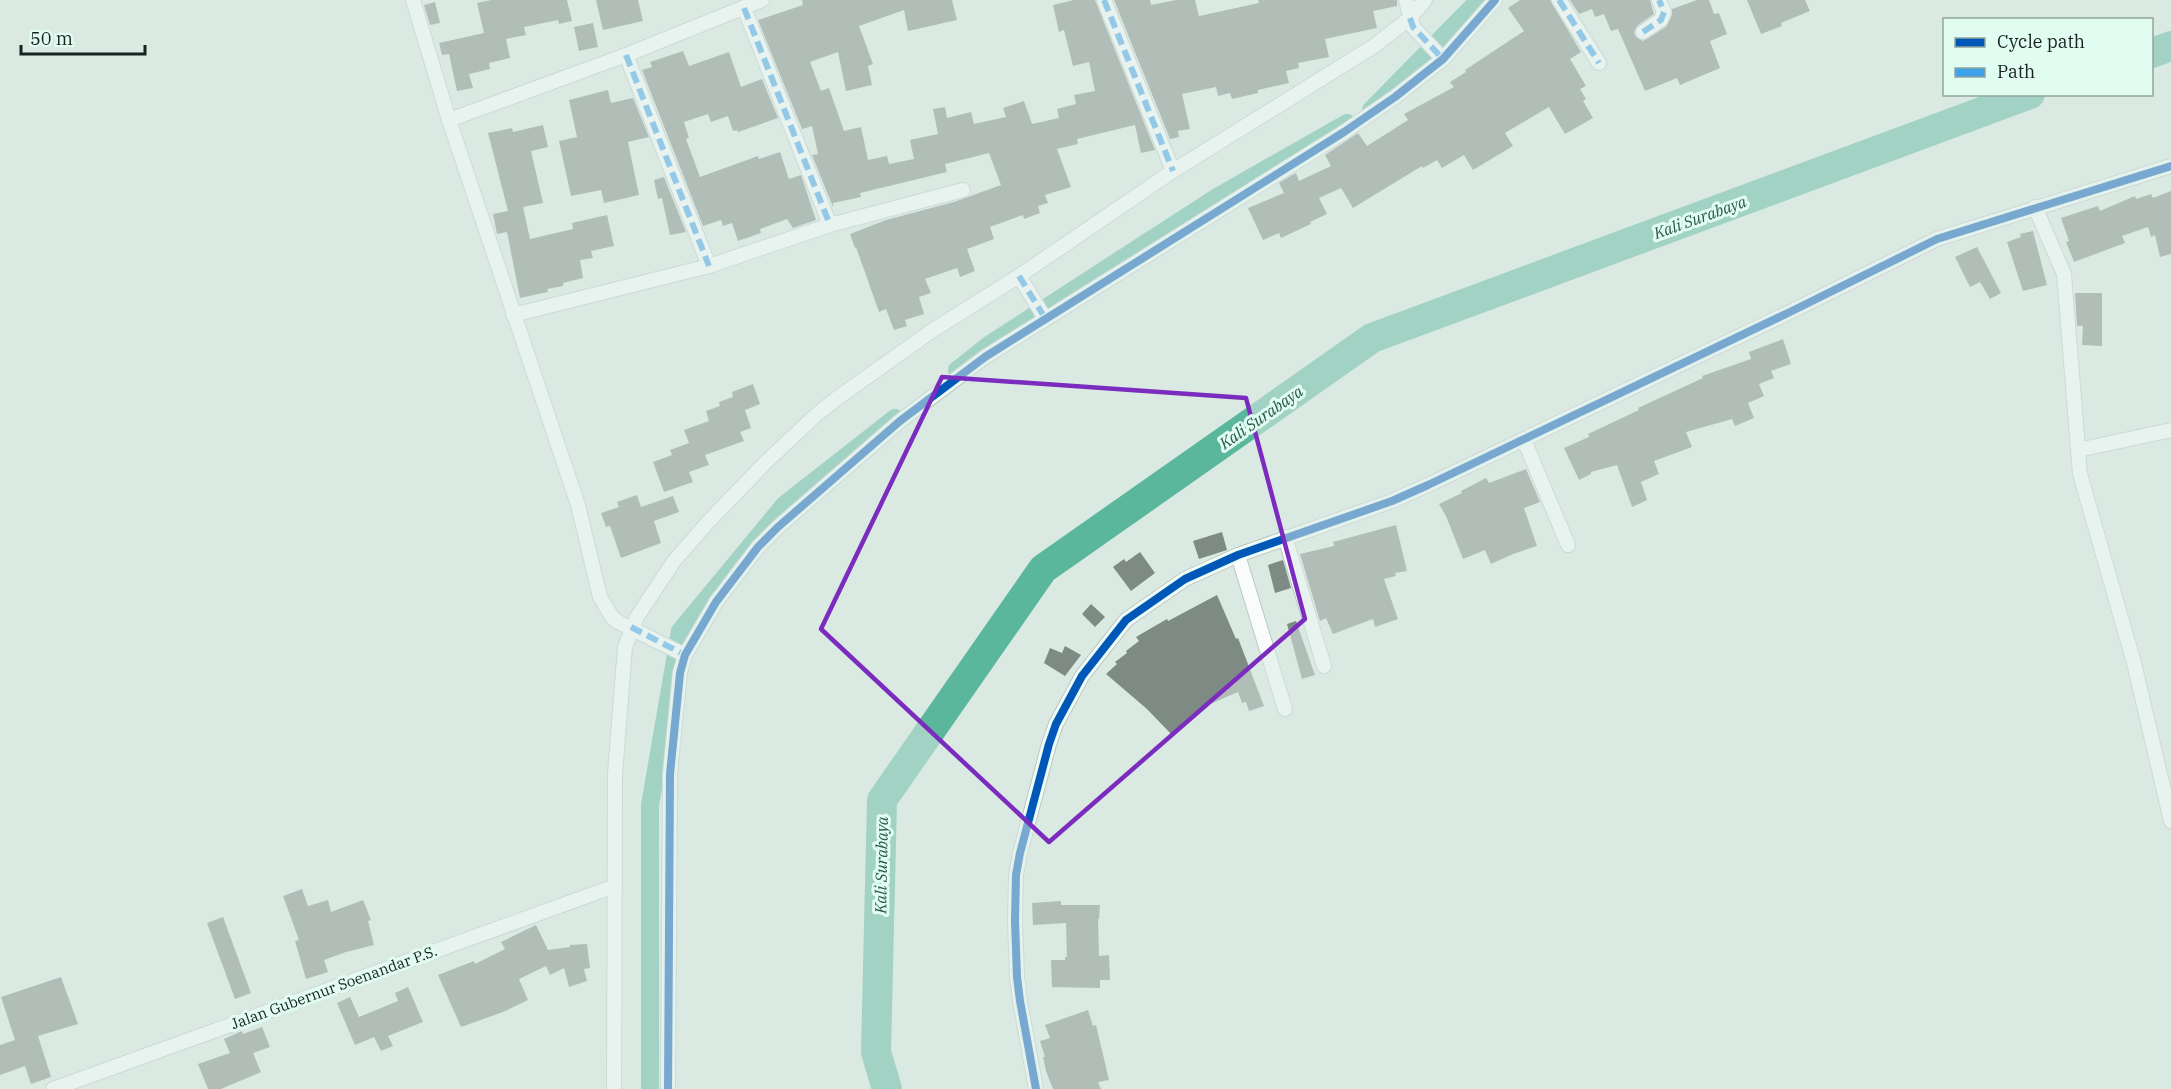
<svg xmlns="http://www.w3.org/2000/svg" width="2171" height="1089" viewBox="0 0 2171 1089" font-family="'IBM Plex Serif',serif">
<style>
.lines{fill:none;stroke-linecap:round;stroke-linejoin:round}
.canal{stroke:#5bb79c;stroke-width:18}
.river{stroke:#5bb79c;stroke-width:30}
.building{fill:#7e8a84}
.minor-casing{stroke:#bbc7c2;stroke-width:16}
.minor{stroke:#f9fcfb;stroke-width:14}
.quiet{stroke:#3da2ea;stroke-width:6;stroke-dasharray:12 6;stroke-linecap:butt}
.cycleway-casing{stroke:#e1fdf2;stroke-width:11}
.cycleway{stroke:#0057b8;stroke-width:8}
.marked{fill:none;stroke:#7b2cbf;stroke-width:4.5;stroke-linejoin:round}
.labels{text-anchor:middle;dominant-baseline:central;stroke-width:6;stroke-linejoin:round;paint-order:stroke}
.street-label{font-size:15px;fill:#18221e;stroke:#e1fdf2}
.water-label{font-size:16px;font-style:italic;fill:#295948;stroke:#e1fdf2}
</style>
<rect width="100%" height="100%" fill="#daeae3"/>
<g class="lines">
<g class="canal">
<polyline points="1371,110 1479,0"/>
<polyline points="957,370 990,344 1217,197 1347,123"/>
<polyline points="650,1089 650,805 680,631 785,504 895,418"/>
</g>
<g class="river">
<polyline points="2152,53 2171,46"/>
<polyline points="887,1089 876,1052 882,800 1043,569 1372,338 2030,94"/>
</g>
</g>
<g class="building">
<polygon points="491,0 567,0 572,21 559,24 558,20 524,27 526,35 506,39 510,58 489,63 490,69 469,74 473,88 457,91 449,54 442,55 439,43 484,33 477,3"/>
<polygon points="596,0 638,0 643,21 603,30"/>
<polygon points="802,0 952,0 957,20 908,31 904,10 859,26 873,64 868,66 872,85 846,91 838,52 810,62 821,91 829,88 844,131 861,127 868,160 887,156 889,164 914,159 910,140 938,134 933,109 945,107 947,118 971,112 974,124 1006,117 1003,108 1024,101 1032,124 1059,118 1057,109 1076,104 1074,95 1095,91 1089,62 1073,66 1064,30 1059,32 1053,5 1074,0 1095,0 1155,150 1141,153 1135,125 1077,139 1078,144 1057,149 1071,187 1045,195 1048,203 1038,206 1040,213 1024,219 1023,215 990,227 994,239 967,249 975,271 960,277 957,268 925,279 931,293 919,297 924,314 905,320 907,326 894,330 886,309 879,312 856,247 855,248 850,234 886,220 954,202 1001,185 989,153 945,164 947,172 860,193 861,197 833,203 833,207 812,155 818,154 812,126 802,129 758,20 803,5"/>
<polygon points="1114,0 1150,0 1151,5 1176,0 1195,0 1199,16 1259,3 1258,0 1397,0 1397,6 1373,11 1377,28 1325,39 1329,57 1298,63 1299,68 1286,71 1289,83 1258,90 1258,93 1232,99 1230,93 1218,96 1216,87 1182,94 1190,129 1178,131 1179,137 1170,139"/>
<polygon points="1520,0 1550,0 1581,52 1570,59 1586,86 1580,89 1586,99 1583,101 1593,118 1565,134 1549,107 1505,133 1513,146 1473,170 1464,155 1442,168 1437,160 1423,168 1422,166 1353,208 1341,188 1319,198 1327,214 1310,222 1311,224 1281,238 1279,233 1263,240 1248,208 1284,193 1279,183 1292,175 1296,173 1299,181 1331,166 1325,155 1358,133 1367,146 1408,120 1404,114 1454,87 1450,82 1466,72 1465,70 1524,31 1508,8"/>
<polygon points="1570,0 1650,0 1654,14 1638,25 1634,32 1636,37 1643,41 1666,27 1672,15 1672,9 1697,0 1709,0 1714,14 1719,13 1727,34 1710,41 1720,68 1680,85 1677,78 1645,91 1618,29 1611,31 1604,14 1595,17 1592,9 1579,14"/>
<polygon points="1747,0 1805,0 1810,11 1781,23 1782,26 1761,34"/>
<polygon points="435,2 440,23 430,25 424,5"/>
<polygon points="593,23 598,47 579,51 574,27"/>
<polygon points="683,51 689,66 729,52 741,87 762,79 778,118 738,132 737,130 733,131 728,116 711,122 708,114 684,122 689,138 686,139 700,177 758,156 759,159 780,152 789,179 801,175 816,220 793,228 787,219 760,229 761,233 738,241 732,223 723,226 721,220 703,226 642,70 652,67 650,62"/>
<polygon points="608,90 611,103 633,98 649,137 628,142 639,195 604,203 601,190 571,196 559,141 577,137 569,100"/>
<polygon points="543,125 548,147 531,151 543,203 523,207 530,239 573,229 572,223 607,215 614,246 591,251 593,258 580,260 583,278 563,283 563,286 547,289 548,292 520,298 507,232 497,234 493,214 508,211 488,133 512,128 513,132"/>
<polygon points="664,177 686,232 670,235 662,198 658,199 654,180"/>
<polygon points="2171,191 2171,254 2160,257 2155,235 2151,237 2148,227 2122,236 2125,243 2074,262 2066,242 2069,241 2061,218 2098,206 2100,211 2135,196 2136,199 2151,194 2153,198"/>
<polygon points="2033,231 2047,285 2023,291 2007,242 2021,237 2020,234"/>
<polygon points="1977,247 2001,293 1990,299 1980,282 1970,287 1955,257"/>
<polygon points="2075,293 2102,293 2102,346 2082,345 2083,326 2077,326"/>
<polygon points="1783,339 1791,364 1771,371 1774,378 1759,384 1764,396 1748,403 1754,418 1735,426 1732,419 1686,432 1692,447 1654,461 1659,474 1641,482 1647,500 1632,507 1617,465 1591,472 1591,474 1579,480 1564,448 1589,437 1588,434 1639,410 1638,408 1703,378 1702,376 1751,359 1749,352"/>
<polygon points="753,384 760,404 745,410 751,428 740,432 744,441 705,455 709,465 689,472 693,482 664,492 653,462 672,455 670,450 689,443 684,430 709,421 706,411 720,406 719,402 733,397 732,392"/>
<polygon points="1526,469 1540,502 1524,508 1537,546 1513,554 1491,564 1485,550 1463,559 1446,516 1439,504 1462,493 1461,491 1486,478 1489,483"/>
<polygon points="637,495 641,507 673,496 679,512 654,521 661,543 621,558 610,526 606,527 601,513 619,507 617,502"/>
<polygon points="1396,525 1407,571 1395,573 1396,576 1384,579 1398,619 1375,627 1373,619 1333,634 1326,618 1320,621 1300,554 1334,546 1333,542"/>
<polygon points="1222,532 1227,550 1199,559 1193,541"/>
<polygon points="1140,552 1155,573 1131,591 1113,567 1124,559 1126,562"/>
<polygon points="1283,560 1291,588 1275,593 1268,565"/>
<polygon points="1217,595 1236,639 1238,638 1264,706 1249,711 1246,702 1242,703 1238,692 1208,705 1172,735 1147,709 1106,674 1117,664 1115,662 1127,653 1126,651 1139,641 1136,637 1167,619 1168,621"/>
<polygon points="1091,604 1105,617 1095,627 1082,614"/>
<polygon points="1296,621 1315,675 1302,679 1287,624"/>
<polygon points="1065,646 1081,655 1065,676 1044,663 1050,648 1062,653"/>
<polygon points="302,889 308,906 328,900 331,912 363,900 371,920 368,921 374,945 346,952 324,960 328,972 306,979 295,941 299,940 283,896"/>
<polygon points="1061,901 1061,905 1100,905 1099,919 1098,919 1099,956 1109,955 1110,980 1100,980 1100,988 1052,987 1051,960 1065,960 1065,957 1067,957 1066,923 1033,925 1032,903"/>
<polygon points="223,917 251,993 235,999 207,923"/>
<polygon points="536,925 548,950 570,947 570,945 587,944 590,968 584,969 587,981 569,987 564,968 550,975 546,966 519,979 528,1000 503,1012 461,1027 438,975 474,961 475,964 505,949 501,942"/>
<polygon points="61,977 78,1024 38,1036 51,1077 31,1084 25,1066 0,1075 0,1045 15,1040 1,997"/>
<polygon points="408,987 423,1022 388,1036 393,1046 381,1051 374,1037 355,1045 337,1003 350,997 359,1017 398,1001 395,993"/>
<polygon points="1088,1010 1093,1026 1096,1025 1109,1080 1098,1082 1101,1089 1053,1089 1046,1071 1043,1057 1045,1057 1040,1041 1050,1038 1045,1025"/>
<polygon points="262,1027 270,1047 253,1053 261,1072 221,1089 208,1089 198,1064 230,1053 224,1039 242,1031 243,1034"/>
</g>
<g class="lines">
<defs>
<g id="minor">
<polyline points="413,0 449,120 578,505 600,597 612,617 618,622 685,655"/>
<polyline points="1104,0 1173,171"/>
<polyline points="1406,0 1413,27 1443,59"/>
<polyline points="1559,0 1599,63"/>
<polyline points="744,8 830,225"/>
<polyline points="1643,32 1661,20 1664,12 1659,0"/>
<polyline points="626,55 709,266"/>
<polyline points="449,120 626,55 762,0"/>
<polyline points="2035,207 2064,274 2080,474 2134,663 2171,821"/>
<polyline points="1019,276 1045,318"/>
<polyline points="513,315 709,266 830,225 963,190"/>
<polyline points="1524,440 1568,545"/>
<polyline points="2078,450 2171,430"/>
<polyline points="1285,537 1324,666"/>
<polyline points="1238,555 1285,709"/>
<polyline points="53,1089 615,886"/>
<polyline points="614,1089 615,774 625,647 637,617 674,561 709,521 766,462 816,415 836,399 930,332 1019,276 1173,171 1374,46 1410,18 1425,0"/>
<polyline points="668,1089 670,774 680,673 685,655 716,602 758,547 778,527 900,421 985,357 1344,132 1395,97 1443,59 1495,0"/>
<polyline points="1036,1089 1020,1001 1017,977 1015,921 1016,875 1020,853 1049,744 1056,724 1082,676 1126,620 1185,579 1238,555 1392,501 1428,485 1790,312 1937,239 2171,166"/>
</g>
</defs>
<use href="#minor" class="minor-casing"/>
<use href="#minor" class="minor"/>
<g class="quiet">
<polyline points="1104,0 1173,171"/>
<polyline points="1559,0 1599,63"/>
<polyline points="744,8 830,225"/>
<polyline points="1410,18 1413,27 1443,59"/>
<polyline points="1643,32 1661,20 1664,12 1659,0"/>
<polyline points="626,55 709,266"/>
<polyline points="1019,276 1045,318"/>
<polyline points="631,627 685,655"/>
</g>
<defs>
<g id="cycleway">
<polyline points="668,1089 670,774 680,673 685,655 716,602 758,547 778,527 900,421 985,357 1344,132 1395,97 1443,59 1495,0"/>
<polyline points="1036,1089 1020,1001 1017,977 1015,921 1016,875 1020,853 1049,744 1056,724 1082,676 1126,620 1185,579 1238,555 1392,501 1428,485 1790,312 1937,239 2171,166"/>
</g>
</defs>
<use href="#cycleway" class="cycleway-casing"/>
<use href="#cycleway" class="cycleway"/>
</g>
<path d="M0 0H2171V1089H0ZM942 377 1246 398 1305 619 1049 842 821 629Z" fill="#daeae3" fill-opacity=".55" fill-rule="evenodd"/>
<path class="marked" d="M942 377 1246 398 1305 619 1049 842 821 629Z"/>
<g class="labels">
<g class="street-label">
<text transform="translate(334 987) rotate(-20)">Jalan Gubernur Soenandar P.S.</text>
</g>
<g class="water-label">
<text transform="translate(1700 217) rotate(-20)">Kali Surabaya</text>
<text transform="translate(1261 417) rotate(-35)">Kali Surabaya</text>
<text transform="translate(881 865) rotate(-89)">Kali Surabaya</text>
</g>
</g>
<rect x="1943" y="18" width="210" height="78" fill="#e1fdf2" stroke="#91a59d" stroke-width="1.5"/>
<rect x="1955" y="38" width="30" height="9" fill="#0057b8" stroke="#91a59d" stroke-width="1.5"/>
<text x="1997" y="48" font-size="18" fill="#18221e">Cycle path</text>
<rect x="1955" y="68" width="30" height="9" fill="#3da2ea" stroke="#91a59d" stroke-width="1.5"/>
<text x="1997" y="78" font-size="18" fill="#18221e">Path</text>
<path d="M21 45v9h124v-9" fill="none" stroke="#18221e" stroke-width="3"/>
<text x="30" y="45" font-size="18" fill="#18221e" stroke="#e1fdf2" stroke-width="4.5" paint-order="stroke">50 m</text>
</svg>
